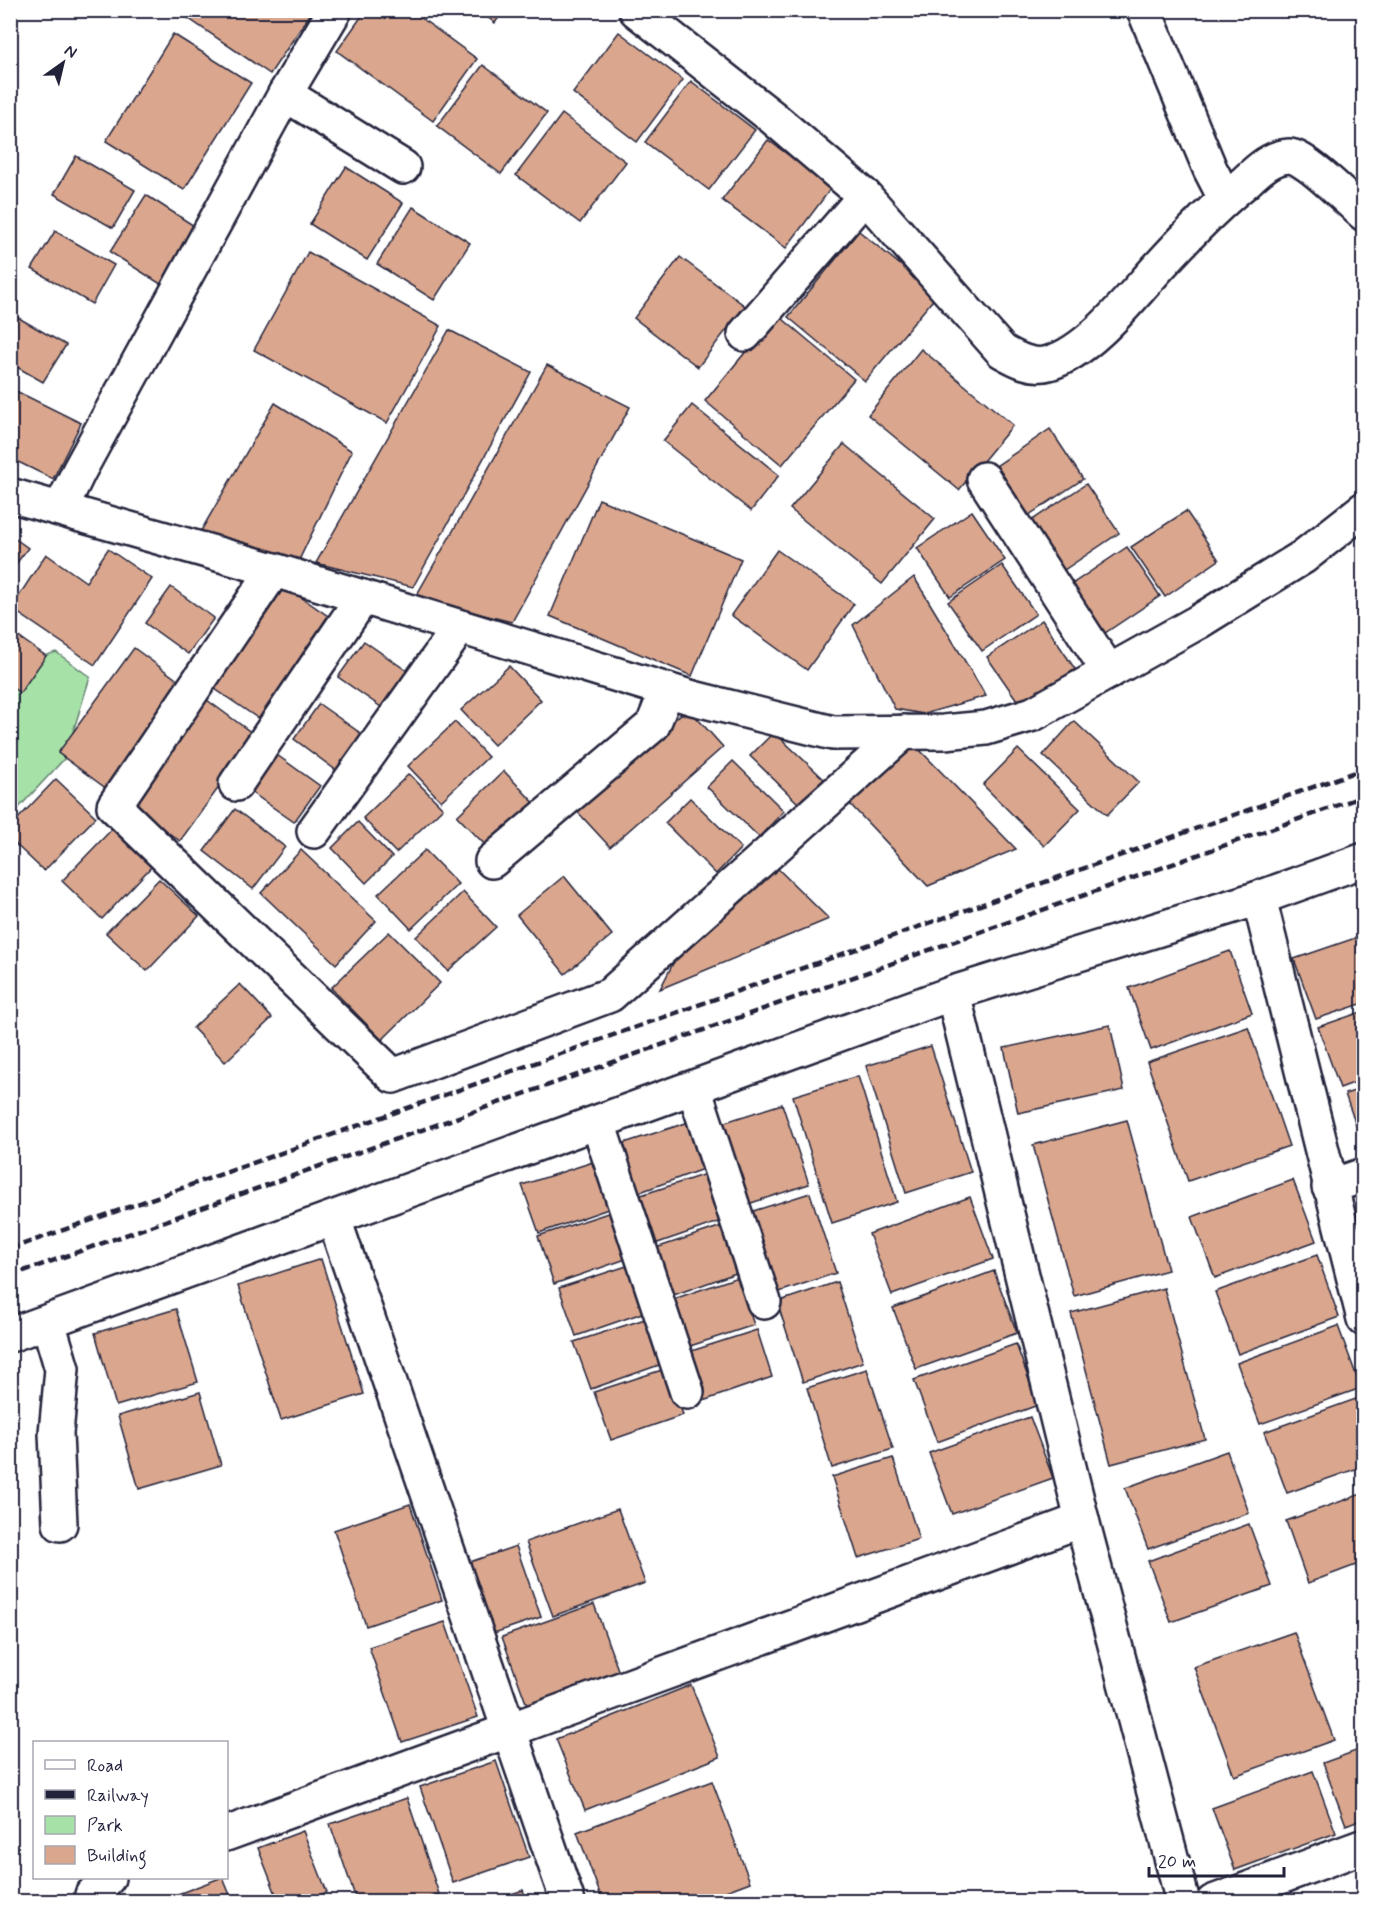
<svg xmlns="http://www.w3.org/2000/svg" width="1374" height="1912" viewBox="0 0 1374 1912" font-family="Mynerve,sans-serif">
<style>
.green{fill:#a6e1a7;stroke:#648271;stroke-width:1.5}
.building{fill:#daa78e;stroke:#22223b;stroke-width:1.5}
.lines{fill:none;stroke-linecap:round;stroke-linejoin:round}
.minor-casing{stroke:#22223b;stroke-width:38}
.minor{stroke:#fff;stroke-width:33}
.rail{stroke:#22223b;stroke-width:4.5;stroke-dasharray:9 4.5;stroke-linecap:butt}
</style>
<rect width="100%" height="100%" fill="#fff"/>
<filter id="ink" filterUnits="userSpaceOnUse"><feTurbulence type="fractalNoise" baseFrequency=".0167" numOctaves="2"/><feDisplacementMap in="SourceGraphic" scale="12" xChannelSelector="R" yChannelSelector="G"/><feConvolveMatrix kernelMatrix="1 2 1 2 8 2 1 2 1" color-interpolation-filters="sRGB"/></filter>
<g filter="url(#ink)">
<polygon class="green" points="56,652 90,677 65,758 11,816 11,667"/>
<g class="building">
<polygon points="176,10 313,10 270,74"/>
<polygon points="366,10 410,10 477,59 433,121 337,51"/>
<polygon points="478,10 504,10 495,23"/>
<polygon points="619,32 683,80 637,142 573,93"/>
<polygon points="173,34 251,83 184,190 106,141"/>
<polygon points="483,65 547,113 501,174 437,126"/>
<polygon points="691,81 755,130 709,190 645,142"/>
<polygon points="562,114 626,162 580,223 516,175"/>
<polygon points="768,140 832,187 786,248 722,200"/>
<polygon points="76,156 135,190 113,228 54,194"/>
<polygon points="346,167 403,203 367,260 310,224"/>
<polygon points="146,195 202,231 167,288 110,252"/>
<polygon points="413,207 470,243 434,300 377,264"/>
<polygon points="55,231 114,265 92,304 32,269"/>
<polygon points="859,231 937,295 865,381 788,317"/>
<polygon points="308,252 441,326 387,423 254,350"/>
<polygon points="680,257 745,306 698,367 634,318"/>
<polygon points="10,313 66,345 43,382 10,363"/>
<polygon points="777,314 854,379 782,465 705,401"/>
<polygon points="449,330 531,372 413,587 316,563"/>
<polygon points="921,349 1013,425 959,490 868,415"/>
<polygon points="547,365 630,407 512,622 415,598"/>
<polygon points="10,388 81,423 53,479 10,458"/>
<polygon points="275,403 352,451 298,562 198,536"/>
<polygon points="692,405 779,475 751,511 663,441"/>
<polygon points="1050,429 1083,479 1029,515 996,466"/>
<polygon points="844,444 935,519 882,584 790,509"/>
<polygon points="1086,484 1119,533 1064,570 1031,521"/>
<polygon points="599,499 741,559 692,676 550,616"/>
<polygon points="972,511 1005,560 950,597 917,548"/>
<polygon points="1186,511 1219,560 1165,597 1131,547"/>
<polygon points="10,535 28,548 10,572"/>
<polygon points="1127,547 1160,596 1105,633 1072,584"/>
<polygon points="108,549 152,579 95,665 11,608 46,554 86,582"/>
<polygon points="777,550 854,604 807,670 731,615"/>
<polygon points="1002,565 1036,614 982,651 948,602"/>
<polygon points="914,577 986,696 924,714 895,709 853,625"/>
<polygon points="285,586 328,616 259,719 215,689"/>
<polygon points="171,587 214,618 188,654 145,623"/>
<polygon points="1042,620 1075,669 1021,706 987,657"/>
<polygon points="10,631 46,656 20,693 10,686"/>
<polygon points="364,641 407,671 381,707 338,677"/>
<polygon points="134,648 183,684 107,789 58,753"/>
<polygon points="509,666 541,700 494,745 461,710"/>
<polygon points="207,700 256,736 180,841 130,805"/>
<polygon points="319,704 363,735 337,771 294,739"/>
<polygon points="688,708 723,747 610,847 574,808"/>
<polygon points="1074,721 1139,782 1107,815 1043,755"/>
<polygon points="455,722 488,757 441,801 408,766"/>
<polygon points="774,732 826,781 801,806 750,756"/>
<polygon points="913,743 1016,849 928,886 849,803"/>
<polygon points="1018,749 1080,809 1044,846 983,785"/>
<polygon points="277,755 320,786 294,822 251,792"/>
<polygon points="733,761 784,811 759,837 707,787"/>
<polygon points="504,771 537,806 490,850 457,816"/>
<polygon points="409,774 443,808 396,853 363,818"/>
<polygon points="56,779 96,817 44,871 10,839 10,827"/>
<polygon points="690,798 741,848 716,874 665,823"/>
<polygon points="235,809 285,847 253,889 204,851"/>
<polygon points="358,822 392,857 366,883 332,848"/>
<polygon points="114,827 154,864 102,919 62,881"/>
<polygon points="301,850 376,921 336,964 261,893"/>
<polygon points="425,850 458,884 411,929 378,894"/>
<polygon points="773,864 829,919 660,989 680,950"/>
<polygon points="564,876 612,935 565,974 517,915"/>
<polygon points="159,879 199,916 147,971 106,933"/>
<polygon points="463,892 496,927 448,971 416,937"/>
<polygon points="389,932 440,983 382,1040 331,988"/>
<polygon points="1364,935 1364,1003 1316,1019 1294,959"/>
<polygon points="1230,951 1252,1013 1151,1050 1129,988"/>
<polygon points="240,984 272,1018 225,1062 193,1028"/>
<polygon points="1364,1011 1364,1079 1340,1088 1318,1027"/>
<polygon points="1110,1025 1124,1090 1018,1113 1004,1048"/>
<polygon points="1248,1027 1289,1146 1188,1181 1147,1062"/>
<polygon points="931,1046 971,1172 906,1193 866,1066"/>
<polygon points="858,1076 897,1202 832,1223 793,1096"/>
<polygon points="1364,1088 1364,1148 1345,1094"/>
<polygon points="782,1104 809,1184 748,1204 722,1123"/>
<polygon points="1127,1120 1168,1270 1074,1296 1033,1145"/>
<polygon points="689,1122 703,1169 632,1195 615,1146"/>
<polygon points="596,1161 611,1208 539,1233 522,1185"/>
<polygon points="706,1174 721,1221 649,1246 632,1198"/>
<polygon points="1293,1180 1316,1241 1215,1278 1192,1217"/>
<polygon points="810,1193 836,1273 776,1293 750,1212"/>
<polygon points="970,1197 993,1259 892,1295 869,1234"/>
<polygon points="611,1212 626,1259 554,1284 538,1236"/>
<polygon points="722,1226 736,1273 665,1298 647,1251"/>
<polygon points="1317,1255 1339,1317 1238,1354 1215,1292"/>
<polygon points="321,1259 364,1394 281,1420 238,1286"/>
<polygon points="633,1264 648,1311 576,1336 559,1288"/>
<polygon points="994,1271 1017,1333 916,1369 893,1308"/>
<polygon points="738,1277 754,1325 681,1349 665,1302"/>
<polygon points="837,1282 863,1362 803,1382 777,1302"/>
<polygon points="1164,1288 1205,1439 1111,1464 1071,1313"/>
<polygon points="176,1309 198,1382 116,1406 95,1333"/>
<polygon points="648,1318 662,1364 591,1389 574,1342"/>
<polygon points="1338,1326 1361,1388 1260,1424 1237,1363"/>
<polygon points="757,1330 772,1377 700,1402 682,1354"/>
<polygon points="1016,1344 1038,1405 937,1442 914,1380"/>
<polygon points="668,1368 683,1415 611,1440 594,1392"/>
<polygon points="867,1369 893,1449 832,1468 807,1388"/>
<polygon points="200,1392 221,1465 139,1489 118,1416"/>
<polygon points="1364,1396 1364,1466 1287,1493 1264,1432"/>
<polygon points="1030,1417 1053,1478 952,1514 929,1453"/>
<polygon points="1227,1451 1249,1513 1148,1549 1125,1488"/>
<polygon points="893,1458 919,1539 858,1558 832,1477"/>
<polygon points="1364,1493 1364,1562 1308,1583 1286,1521"/>
<polygon points="410,1504 442,1600 366,1626 334,1530"/>
<polygon points="618,1509 645,1583 553,1616 526,1542"/>
<polygon points="1249,1524 1272,1586 1171,1622 1148,1561"/>
<polygon points="516,1546 541,1617 494,1633 470,1562"/>
<polygon points="594,1604 621,1678 529,1711 502,1637"/>
<polygon points="445,1622 478,1717 402,1742 369,1647"/>
<polygon points="1294,1632 1334,1740 1234,1776 1194,1667"/>
<polygon points="691,1685 720,1757 585,1810 556,1739"/>
<polygon points="1364,1748 1364,1818 1346,1825 1323,1763"/>
<polygon points="496,1761 529,1857 453,1883 420,1787"/>
<polygon points="1313,1771 1336,1833 1235,1870 1212,1808"/>
<polygon points="712,1781 750,1882 697,1902 603,1902 577,1832"/>
<polygon points="407,1798 439,1894 418,1902 357,1902 330,1824"/>
<polygon points="303,1831 327,1892 304,1902 279,1902 258,1848"/>
<polygon points="220,1878 223,1878 233,1902 181,1902 178,1894"/>
<polygon points="523,1890 527,1902 488,1902"/>
</g>
<g class="lines">
<defs>
<g id="minor">
<path d="M636 10 772 117 865 196 1002 351C1016 359 1032 368 1049 363 1088 352 1129 300 1155 271 1183 240 1211 210 1243 184 1256 172 1270 157 1289 156 1304 155 1350 202 1364 214"/>
<polyline points="1144,10 1210,169 1225,198"/>
<polyline points="285,94 403,167"/>
<polyline points="745,334 865,196"/>
<polyline points="984,479 1109,672"/>
<polyline points="10,495 274,570 693,698 833,733 944,732 986,728 1033,714 1198,622 1303,557 1364,509"/>
<polyline points="61,508 79,471 285,94 335,10"/>
<polyline points="274,570 114,806 393,1076 610,995 904,732"/>
<polyline points="236,784 363,597"/>
<polyline points="314,831 460,627"/>
<polyline points="492,861 653,725 667,690"/>
<polyline points="1259,898 1364,1319"/>
<polyline points="953,993 1082,1520 1183,1902"/>
<polyline points="694,1088 764,1302"/>
<polyline points="598,1123 687,1392"/>
<polyline points="1329,1187 1364,1175"/>
<polyline points="334,1219 568,1902"/>
<polyline points="48,1322 62,1369 56,1433 60,1524"/>
<polyline points="10,1335 953,993 1259,898 1364,860"/>
<polyline points="226,1834 1082,1520"/>
<polyline points="92,1902 92,1895 108,1878"/>
<polyline points="1213,1902 1364,1846"/>
</g>
</defs>
<use href="#minor" class="minor-casing"/>
<use href="#minor" class="minor"/>
<g class="rail">
<polyline points="10,1249 1364,769"/>
<polyline points="10,1276 1364,796"/>
</g>
</g>
</g>
<rect width="1374" height="1912" fill="none" stroke="#fff" stroke-width="36"/>
<rect x="18" y="18" width="1338" height="1876" fill="none" stroke="#22223b" stroke-width="2" filter="url(#ink)"/>
<rect x="33" y="1741" width="195" height="138" fill="#ffffff" stroke="#a7a7b1" stroke-width="1.5"/>
<rect x="45" y="1760" width="30" height="9" fill="#ffffff" stroke="#a7a7b1" stroke-width="1.5"/>
<text x="87" y="1771" font-size="18" fill="#22223b">Road</text>
<rect x="45" y="1790" width="30" height="9" fill="#22223b" stroke="#a7a7b1" stroke-width="1.5"/>
<text x="87" y="1801" font-size="18" fill="#22223b">Railway</text>
<rect x="45" y="1816" width="30" height="18" fill="#a6e1a7" stroke="#a7a7b1" stroke-width="1.5"/>
<text x="87" y="1831" font-size="18" fill="#22223b">Park</text>
<rect x="45" y="1846" width="30" height="18" fill="#daa78e" stroke="#a7a7b1" stroke-width="1.5"/>
<text x="87" y="1861" font-size="18" fill="#22223b">Building</text>
<g transform="translate(63 63) rotate(34)" stroke="#ffffff" stroke-width="4.5" paint-order="stroke">
<path d="M0-4.5L10 22L0 15L-10 22Z" fill="#22223b"/>
<text y="-9" font-size="16" font-weight="bold" text-anchor="middle" fill="#22223b">N</text>
</g>
<path d="M1149 1867v9h135v-9" fill="none" stroke="#22223b" stroke-width="3"/>
<text x="1158" y="1867" font-size="18" fill="#22223b" stroke="#ffffff" stroke-width="4.5" paint-order="stroke">20 m</text>
</svg>
